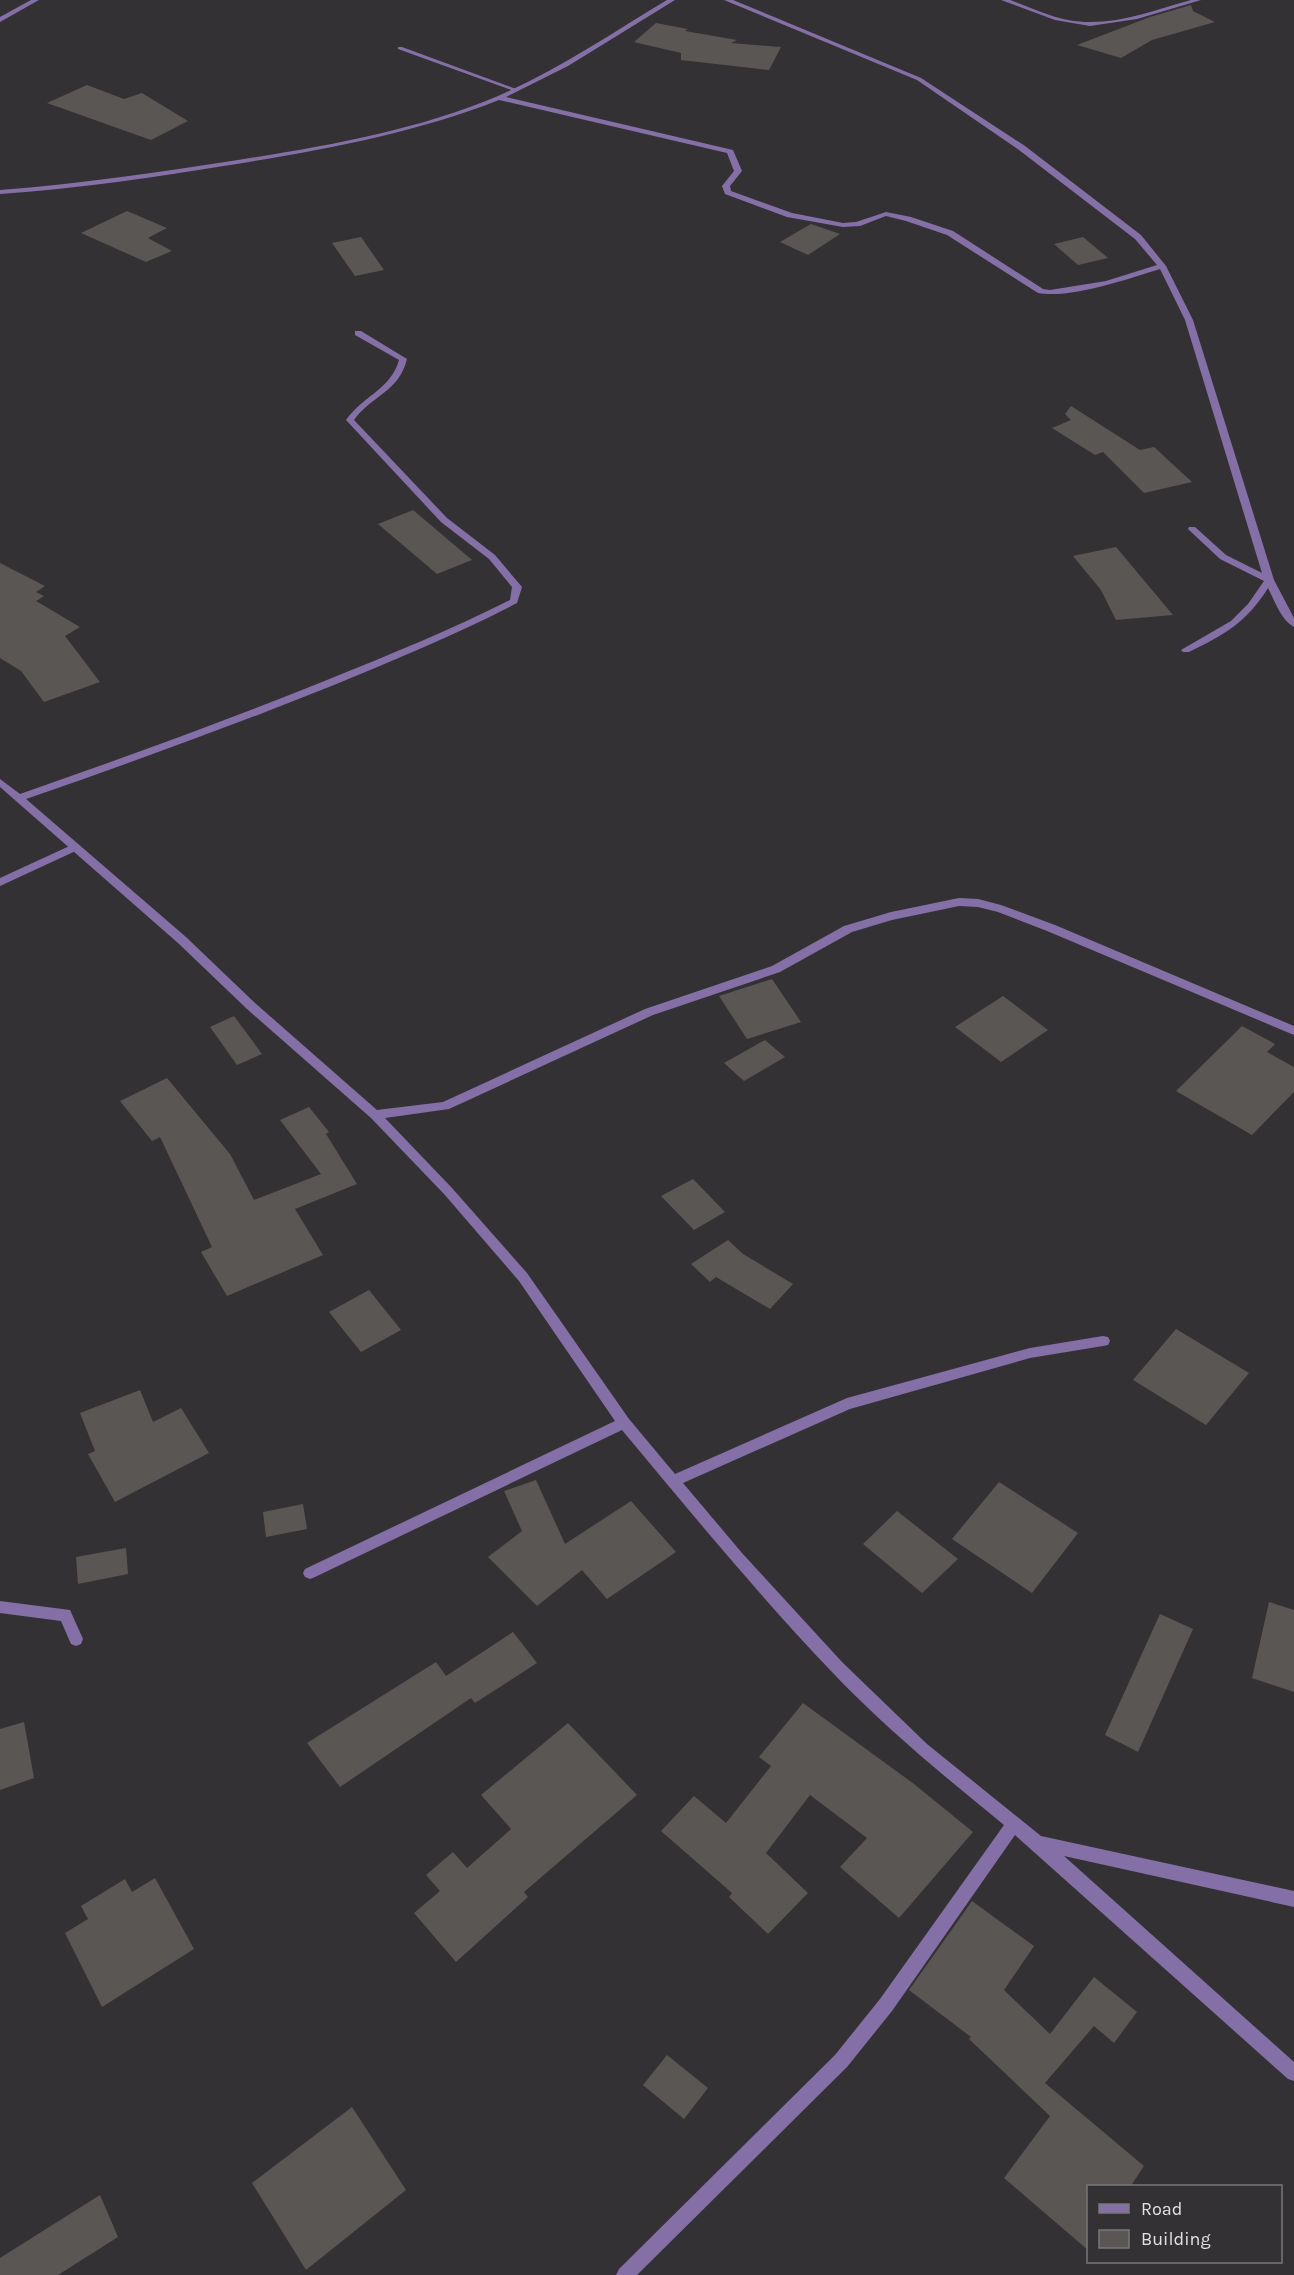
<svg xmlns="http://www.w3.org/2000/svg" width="1294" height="2275" viewBox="0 0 1294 2275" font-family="Karla,sans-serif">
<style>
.building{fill:#5a5653}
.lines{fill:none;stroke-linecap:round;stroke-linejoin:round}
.lane{fill:#8470a6;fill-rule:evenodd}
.street{fill:#8470a6;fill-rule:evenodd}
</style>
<rect width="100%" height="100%" fill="#343135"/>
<g class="building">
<polygon points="1191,5 1193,11 1215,22 1152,40 1121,58 1077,45 1150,17"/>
<polygon points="656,23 688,29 685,31 737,40 731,43 781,47 769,70 681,60 681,53 634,42"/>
<polygon points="87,85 124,99 142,93 188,121 151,140 47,103"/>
<polygon points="127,211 167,228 148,238 172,251 146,262 81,233"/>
<polygon points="811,224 840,234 808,255 780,242"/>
<polygon points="361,237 384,270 355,276 332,243"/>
<polygon points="1083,237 1108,258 1078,265 1054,244"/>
<polygon points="1071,406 1140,450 1154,447 1192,482 1144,493 1103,452 1095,455 1052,428 1071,420 1065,414"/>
<polygon points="413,510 472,560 437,574 378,524"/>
<polygon points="1116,547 1173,615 1116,620 1101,590 1073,556"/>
<polygon points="0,563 45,586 36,592 44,596 36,601 80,627 65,636 100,682 44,702 21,671 0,658"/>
<polygon points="772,979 801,1022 747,1039 719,996"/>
<polygon points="1003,996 1048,1030 1001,1062 955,1027"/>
<polygon points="234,1016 262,1054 237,1065 210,1027"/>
<polygon points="1242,1026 1275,1044 1267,1052 1294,1067 1294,1092 1252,1135 1176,1091"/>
<polygon points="765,1040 785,1057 744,1081 724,1063"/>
<polygon points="167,1078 230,1154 254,1200 321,1174 280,1120 309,1107 329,1132 326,1134 357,1184 295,1209 323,1255 227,1296 201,1252 212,1247 160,1137 152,1141 120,1101"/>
<polygon points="693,1179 725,1212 694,1230 661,1196"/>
<polygon points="728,1240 743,1254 793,1284 770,1309 716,1277 710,1282 691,1264"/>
<polygon points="369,1290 401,1330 361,1352 329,1312"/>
<polygon points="1176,1329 1249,1373 1206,1425 1133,1380"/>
<polygon points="140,1390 153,1422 181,1408 209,1453 115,1502 88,1454 95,1451 80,1413"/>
<polygon points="536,1480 565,1544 631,1501 676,1552 607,1599 582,1570 537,1606 488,1557 522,1531 504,1491"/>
<polygon points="999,1482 1078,1533 1032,1593 952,1539"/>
<polygon points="303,1504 307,1529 266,1537 263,1512"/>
<polygon points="897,1511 958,1559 922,1593 863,1544"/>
<polygon points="126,1548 128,1574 78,1584 76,1557"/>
<polygon points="1269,1602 1294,1610 1294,1692 1252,1678"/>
<polygon points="1160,1614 1193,1629 1138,1752 1105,1735"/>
<polygon points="513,1632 537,1663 475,1703 471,1698 340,1787 307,1743 436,1662 446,1676"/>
<polygon points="803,1703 914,1784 973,1832 899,1918 840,1867 867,1838 810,1795 766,1853 808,1893 768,1934 729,1897 732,1893 661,1831 694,1796 726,1823 771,1766 759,1757"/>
<polygon points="24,1722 34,1778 0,1790 0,1729"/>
<polygon points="568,1723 637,1795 524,1892 528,1897 456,1962 414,1913 440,1891 426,1875 453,1852 467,1868 511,1829 481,1795"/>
<polygon points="155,1878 194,1949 102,2007 65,1933 88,1919 81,1906 125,1879 132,1892"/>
<polygon points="972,1901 1034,1946 1004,1990 1050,2034 1094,1977 1137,2012 1114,2043 1094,2026 1045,2083 1144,2166 1130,2187 1089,2187 1089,2251 1004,2178 1050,2116 969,2039 971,2037 909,1990"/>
<polygon points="667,2055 708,2088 684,2119 643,2085"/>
<polygon points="352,2107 406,2190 306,2270 252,2183"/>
<polygon points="100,2195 118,2237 58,2275 0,2275 0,2258"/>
</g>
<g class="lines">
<g class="lane">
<polygon points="398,47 402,47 519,90 514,91 398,49"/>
<polygon points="76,843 81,847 80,849 0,886 0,878"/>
</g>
<g class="street">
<polygon points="31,0 39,0 0,22 0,17"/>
<path d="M667 0H675L568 66 506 97 733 150 742 171 730 186 731 191 792 213 843 223 856 222 886 212 911 217 953 231 1043 289 1050 290 1106 281 1157 265 1135 239 1019 150 917 80 724 0H733L921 78 1025 146 1141 235 1166 266 1193 320 1274 580 1294 618V627C1281 620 1275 601 1268 588 1247 622 1224 635 1189 652H1183L1181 650 1231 621 1248 604 1264 581 1220 559 1188 529 1189 527H1195L1226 555 1262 573 1185 320 1160 269C1128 279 1070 299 1038 293L947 235 906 221 886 216 860 226 843 227 787 217 725 194 722 186 734 171 727 153 499 100C412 134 322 150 230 165 154 177 77 189 0 194V190C80 184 159 172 238 160 326 146 415 131 498 96 558 70 612 33 667 0Z"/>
<path d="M1001 0H1010C1029 7 1048 16 1068 20 1110 28 1151 11 1191 0H1201L1137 19 1090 26 1055 20Z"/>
<path d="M355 331H361L407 359C399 392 372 395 354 420L447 518 495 555 522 587 517 603C458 634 396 659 334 685 232 726 130 763 26 799L186 937 255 1003 377 1110 443 1102 645 1009 772 966 844 926 891 912 959 898 978 899 1001 905 1055 925 1294 1026V1035L1047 931 998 912 978 907 959 906 892 920 852 932 780 972 653 1015 449 1109 385 1118 452 1188 527 1273 629 1419 675 1474 847 1398 1030 1348 1103 1336 1108 1337 1110 1341 1108 1345 1103 1346 1030 1358 850 1409 683 1483 742 1553 842 1662 927 1744 1041 1836 1294 1891V1907L1064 1856 1294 2062V2081L1288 2079 1015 1835 892 2011 847 2067 637 2275H616L619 2269 835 2055 880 1999 1004 1825C944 1776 884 1727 831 1671 758 1594 690 1512 622 1430L315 1577 310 1579 305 1577 303 1573 305 1569 615 1421 519 1281 444 1194 371 1118 247 1009 178 943 0 787V779L20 794C123 758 226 721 327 680 389 655 450 630 510 600L512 587 489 559 441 522 346 420C363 396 391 389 399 360L355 335Z"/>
<polygon points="0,1601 70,1610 83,1639 81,1644 76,1646 71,1644 61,1621 0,1613"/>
</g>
</g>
<rect x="1087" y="2185" width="195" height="78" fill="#343135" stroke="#7a777b" stroke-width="1.5"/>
<rect x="1099" y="2204" width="30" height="9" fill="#8470a6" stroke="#7a777b" stroke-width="1.5"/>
<text x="1141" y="2215" font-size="18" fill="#e3e1e3">Road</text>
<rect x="1099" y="2230" width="30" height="18" fill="#5a5653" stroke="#7a777b" stroke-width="1.5"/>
<text x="1141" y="2245" font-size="18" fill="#e3e1e3">Building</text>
</svg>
